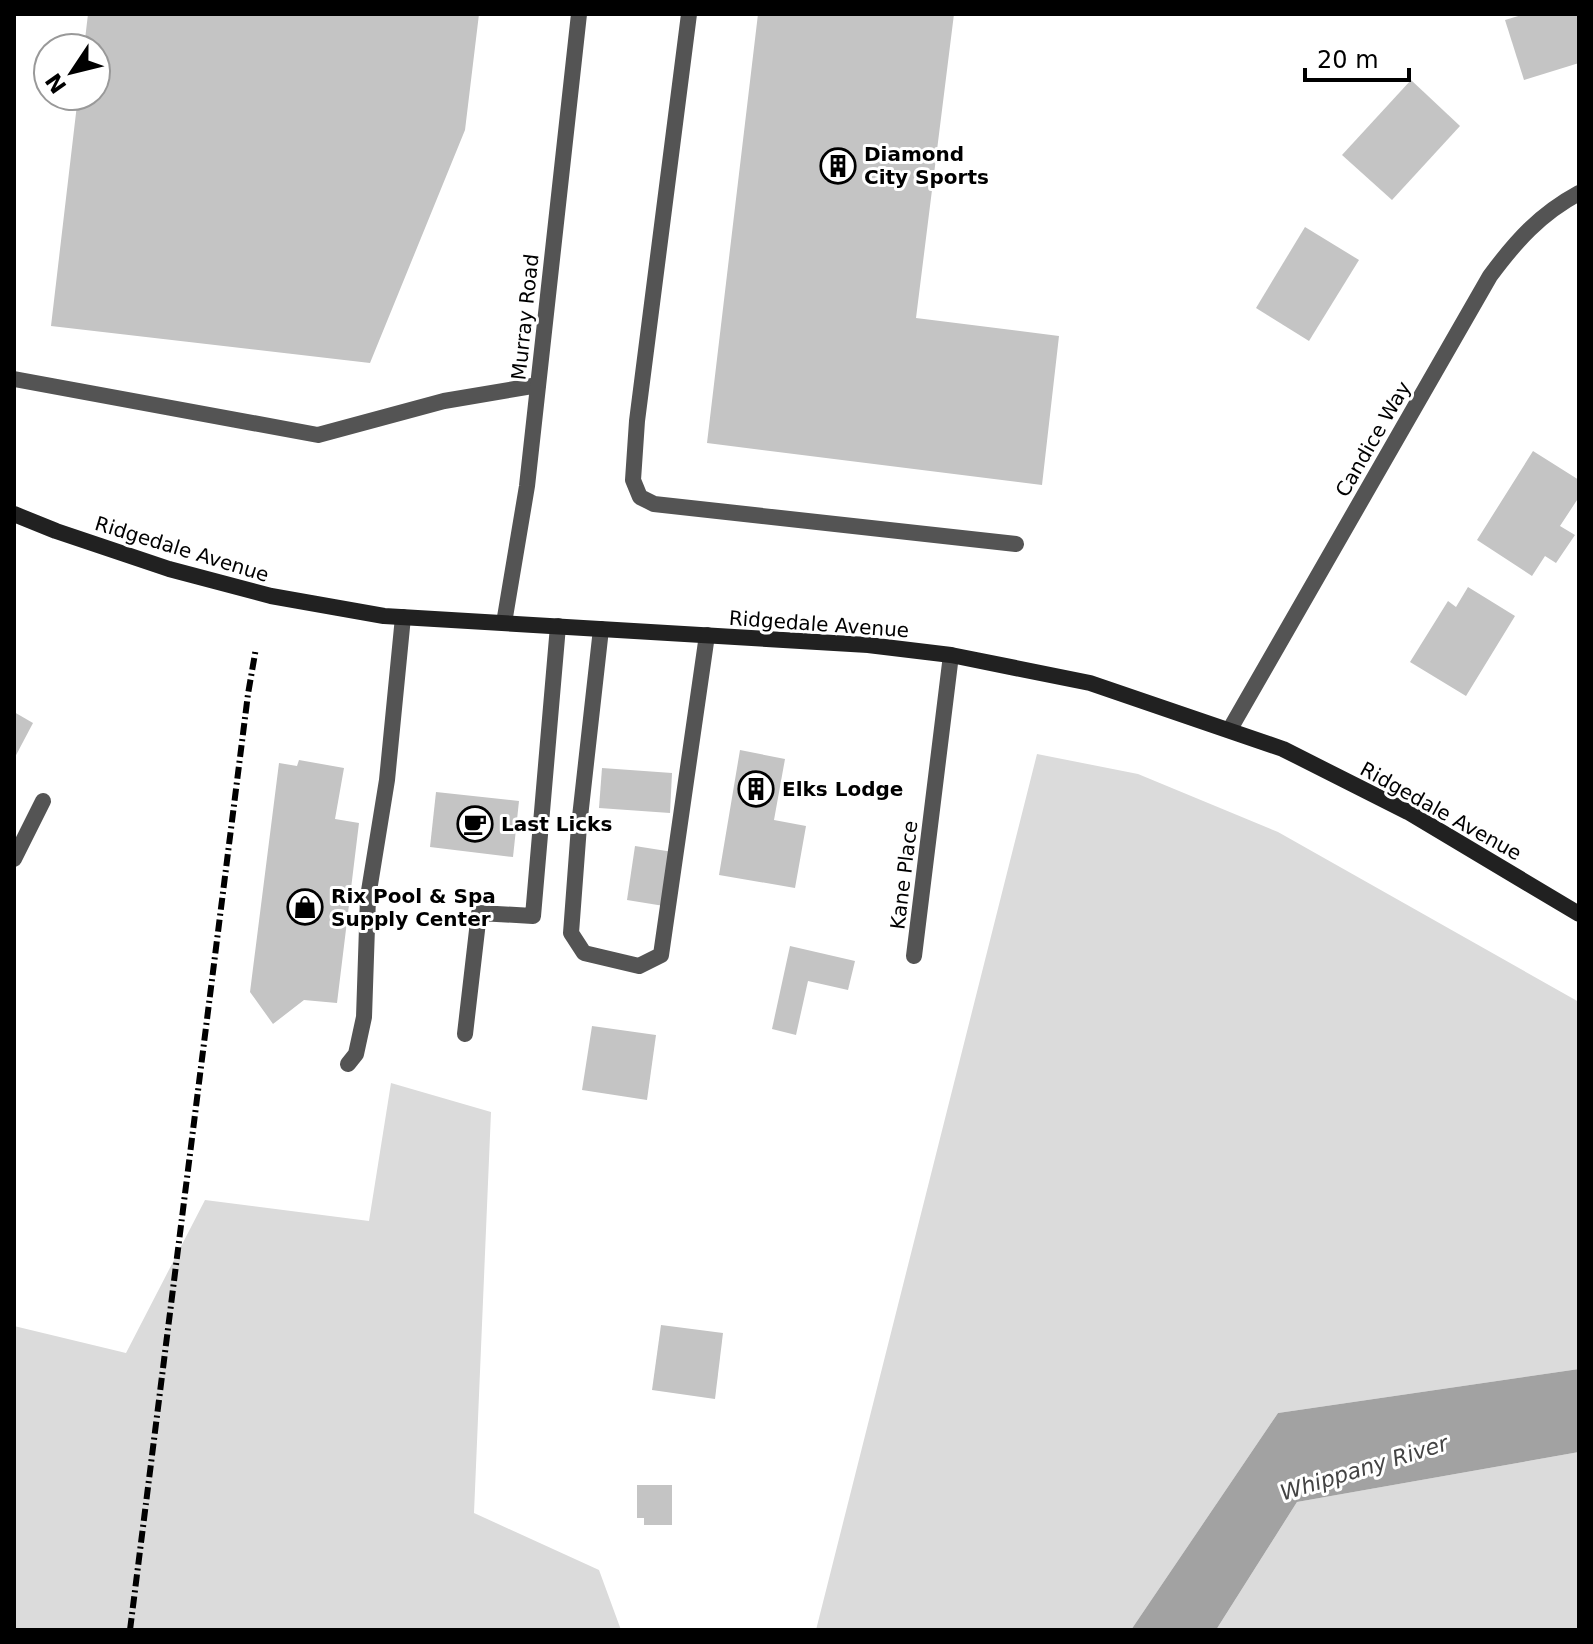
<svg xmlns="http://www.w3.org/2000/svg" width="1593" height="1644" viewBox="0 0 1593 1644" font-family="'DejaVu Sans',sans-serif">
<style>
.green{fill:#dbdbdb}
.water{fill:#a2a2a2}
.building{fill:#c4c4c4}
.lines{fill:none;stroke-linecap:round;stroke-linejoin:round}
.lane{stroke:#545454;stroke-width:16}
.street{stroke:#545454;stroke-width:16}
.secondary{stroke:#212121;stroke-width:16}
.rail{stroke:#000;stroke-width:6;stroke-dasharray:12 4 2 4;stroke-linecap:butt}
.labels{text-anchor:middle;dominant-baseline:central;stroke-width:6;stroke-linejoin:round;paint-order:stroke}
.poi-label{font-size:20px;font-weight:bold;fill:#000;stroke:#fff;text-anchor:start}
.street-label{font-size:20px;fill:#000;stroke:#fff}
.water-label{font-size:22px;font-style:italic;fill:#434343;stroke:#fff}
</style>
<rect width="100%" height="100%" fill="#fff"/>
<g class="green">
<polygon points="1037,754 1138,774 1278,832 1579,1002 1579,1369 1278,1413 1131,1630 816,1630"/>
<polygon points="391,1083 491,1112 474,1513 599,1570 621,1630 14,1630 14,1326 126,1353 205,1200 369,1221"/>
<polygon points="1579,1452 1579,1630 1216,1630 1297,1502"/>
</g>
<polygon class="water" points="1579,1369 1579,1452 1297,1502 1216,1630 1131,1630 1278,1413"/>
<g class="building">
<polygon points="88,14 479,14 465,130 370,363 51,326 78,96 96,96 96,48 84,48"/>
<polygon points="758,14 954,14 916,318 1059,336 1042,485 707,443"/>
<polygon points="1525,14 1579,14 1579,63 1524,80 1505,20"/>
<polygon points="1411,80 1460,126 1392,200 1342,155"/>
<polygon points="1305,227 1359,260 1309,341 1256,308"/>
<polygon points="1533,451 1579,480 1579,497 1560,526 1575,535 1556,563 1545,556 1532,576 1477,540"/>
<polygon points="1468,587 1515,616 1466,696 1410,662 1448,601 1456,607"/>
<polygon points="14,712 33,723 14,759"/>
<polygon points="740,750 785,759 774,820 806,826 795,888 719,875"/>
<polygon points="299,760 344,768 335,819 359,823 337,1003 304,1000 273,1024 250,992 279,763 297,766"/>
<polygon points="602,768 672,773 670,813 599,808"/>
<polygon points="436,792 519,801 513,857 430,847"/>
<polygon points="635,846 673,852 664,906 627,900"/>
<polygon points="790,946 855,961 848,990 808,981 796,1035 772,1029"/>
<polygon points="592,1026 656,1035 647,1100 582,1090"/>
<polygon points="661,1325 723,1333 715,1399 652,1390"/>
<polygon points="637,1485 672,1485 672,1525 644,1525 644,1518 637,1518"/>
</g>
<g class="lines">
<g class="lane">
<polyline points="689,14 637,421 633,480 640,497 654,504 1016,544"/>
<polyline points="14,379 318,435 444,401 538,385"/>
<polyline points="601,629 579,826 571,933 584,953 639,966 661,955 707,635"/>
<polyline points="14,859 43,801"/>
<polyline points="465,1034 479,913 533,916 558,626"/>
<polyline points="348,1064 356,1054 364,1017 368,897 387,780 403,617"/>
</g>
<g class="street">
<polyline points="504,623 527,486 579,14"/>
<path d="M1230 729 1490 276C1516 241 1540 214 1579 193"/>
<polyline points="914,956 951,655"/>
</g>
<polyline class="secondary" points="14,514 56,531 169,569 271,596 384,616 868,645 951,655 1090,683 1283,749 1408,812 1579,914"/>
<polyline class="rail" points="130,1630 248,694 256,648"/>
</g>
<defs>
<symbol id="building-ring" viewBox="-11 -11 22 22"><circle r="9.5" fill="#fff" stroke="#000" stroke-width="1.5"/><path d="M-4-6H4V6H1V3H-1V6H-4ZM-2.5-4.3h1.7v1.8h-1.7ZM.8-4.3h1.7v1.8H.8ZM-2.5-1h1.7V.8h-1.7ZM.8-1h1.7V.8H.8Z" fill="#000"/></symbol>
<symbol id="cafe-ring" viewBox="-11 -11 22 22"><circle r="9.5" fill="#fff" stroke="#000" stroke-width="1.5"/><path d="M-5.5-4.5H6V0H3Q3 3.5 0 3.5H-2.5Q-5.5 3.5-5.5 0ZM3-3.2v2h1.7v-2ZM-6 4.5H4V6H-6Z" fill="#000"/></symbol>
<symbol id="shop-ring" viewBox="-11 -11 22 22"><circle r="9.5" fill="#fff" stroke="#000" stroke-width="1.5"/><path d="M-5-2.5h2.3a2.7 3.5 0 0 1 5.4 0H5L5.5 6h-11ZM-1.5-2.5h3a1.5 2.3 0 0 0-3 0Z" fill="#000"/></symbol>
</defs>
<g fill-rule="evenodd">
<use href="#building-ring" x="818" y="146" width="40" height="40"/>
<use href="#building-ring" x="736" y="769" width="40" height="40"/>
<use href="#cafe-ring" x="455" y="804" width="40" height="40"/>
<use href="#shop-ring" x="285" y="887" width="40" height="40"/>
</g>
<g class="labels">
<g class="poi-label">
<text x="864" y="154">Diamond<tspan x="864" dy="23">City Sports</tspan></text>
<text x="782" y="789">Elks Lodge</text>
<text x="501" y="824">Last Licks</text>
<text x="331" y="896">Rix Pool &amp; Spa<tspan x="331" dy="23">Supply Center</tspan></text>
</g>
<g class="street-label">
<text transform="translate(525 317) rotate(-84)">Murray Road</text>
<text transform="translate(1373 439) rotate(-60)">Candice Way</text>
<text transform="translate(182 549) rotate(17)">Ridgedale Avenue</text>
<text transform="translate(819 624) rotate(4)">Ridgedale Avenue</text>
<text transform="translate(1441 811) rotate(29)">Ridgedale Avenue</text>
<text transform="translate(904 875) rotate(-83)">Kane Place</text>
</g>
<g class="water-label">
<text transform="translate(1364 1468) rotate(-17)">Whippany River</text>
</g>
</g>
<rect width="1593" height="1644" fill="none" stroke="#000000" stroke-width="32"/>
<g transform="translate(72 72) rotate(235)"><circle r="38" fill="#ffffff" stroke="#999999" stroke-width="2"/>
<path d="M0-6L14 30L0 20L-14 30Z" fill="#000000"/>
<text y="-12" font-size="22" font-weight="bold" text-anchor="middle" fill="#000000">N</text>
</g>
<path d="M1305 68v12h104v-12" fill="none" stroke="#000000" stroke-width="4"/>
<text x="1317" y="68" font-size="24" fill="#000000" stroke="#ffffff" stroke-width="6" paint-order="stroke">20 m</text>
</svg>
